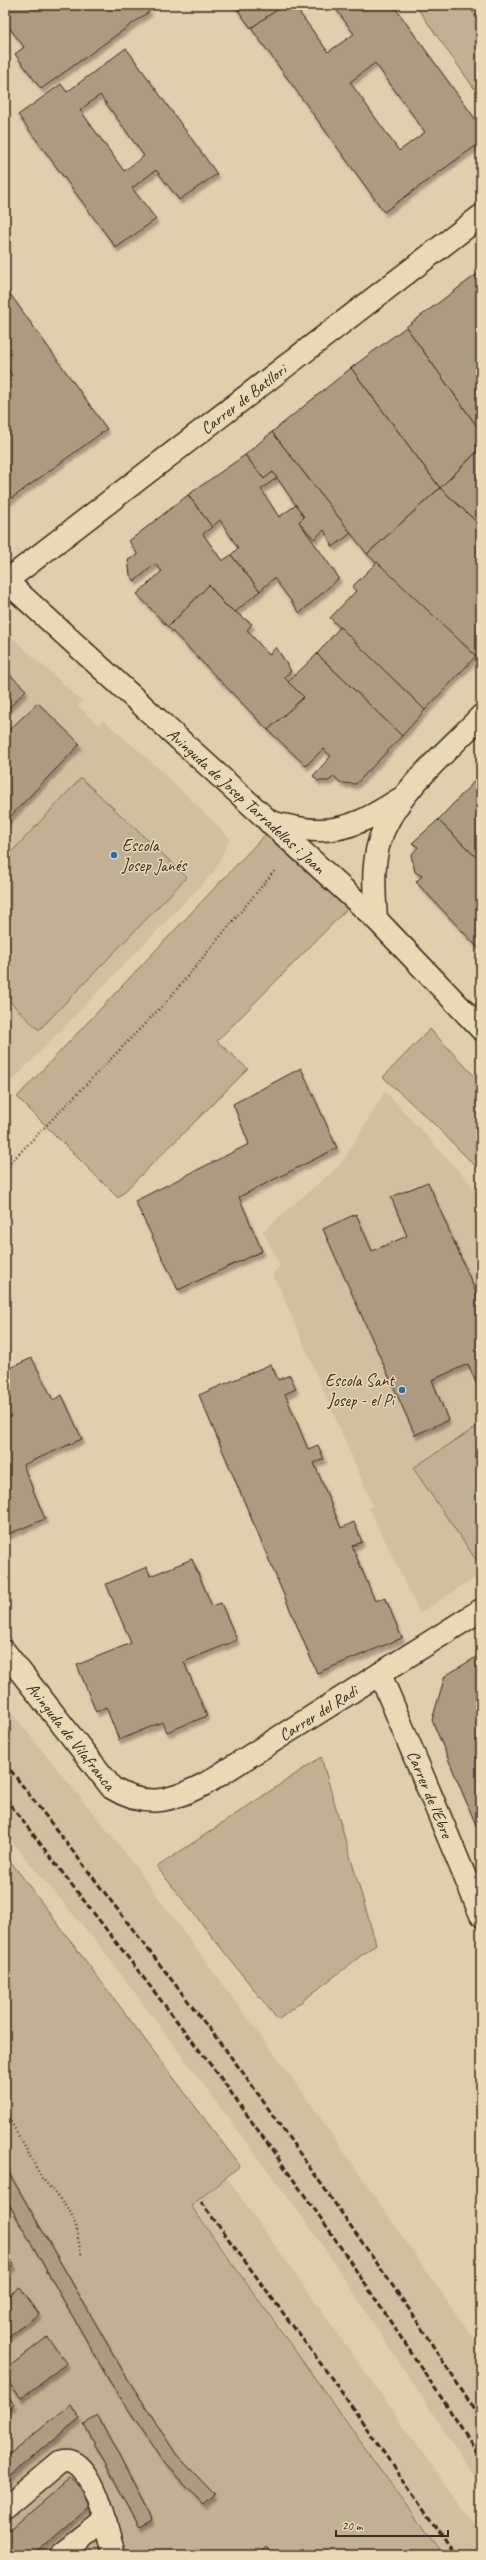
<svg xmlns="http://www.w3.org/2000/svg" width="486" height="2560" viewBox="0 0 486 2560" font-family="Caveat,sans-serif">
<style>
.built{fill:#d1bfa0}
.green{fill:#c2b092;stroke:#7e6d58}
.building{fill:#ad9b80;stroke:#3b2a1e;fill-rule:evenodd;filter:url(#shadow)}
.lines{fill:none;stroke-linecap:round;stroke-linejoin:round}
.minor-casing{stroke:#3b2a1e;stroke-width:25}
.path{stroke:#3b2a1e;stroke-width:2.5;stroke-dasharray:1 3;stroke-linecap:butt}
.minor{stroke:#ebd9b6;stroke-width:22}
.rail{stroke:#3b2a1e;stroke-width:3;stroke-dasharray:6 3;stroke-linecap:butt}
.poi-dot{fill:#1f6fb2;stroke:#ebd9b6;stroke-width:1.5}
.labels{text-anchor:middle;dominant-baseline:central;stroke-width:3;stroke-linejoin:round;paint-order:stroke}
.street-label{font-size:17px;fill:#3b2a1e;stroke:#ebd9b6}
.poi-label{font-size:17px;fill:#3b2a1e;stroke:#ebd9b6;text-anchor:start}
</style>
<defs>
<filter id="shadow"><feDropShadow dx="2.5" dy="4.5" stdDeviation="1" flood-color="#0004"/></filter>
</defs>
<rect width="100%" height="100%" fill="#e0cead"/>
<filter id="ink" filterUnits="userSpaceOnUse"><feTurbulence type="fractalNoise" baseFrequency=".025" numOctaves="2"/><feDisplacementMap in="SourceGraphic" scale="8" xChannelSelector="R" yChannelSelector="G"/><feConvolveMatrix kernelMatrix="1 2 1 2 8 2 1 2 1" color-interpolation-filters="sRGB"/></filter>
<g filter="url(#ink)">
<g class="built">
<polygon points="5,631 82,701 78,706 98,725 103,720 152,762 230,838 214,872 13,1080 5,1071"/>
<polygon points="385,1091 481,1195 481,1574 420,1613 369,1508 373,1506 273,1273 280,1266 263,1231 341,1164"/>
<polygon points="5,1705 120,1846 304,2094 481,2350 481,2487 312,2230 99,1945 5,1834"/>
<polygon points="227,2178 481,2535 481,2555 442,2555 191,2205"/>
</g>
<g class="green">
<polygon points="415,5 481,5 481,98"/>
<polygon points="81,778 187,877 39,1030 5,997 5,859"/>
<polygon points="277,822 357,899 217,1041 248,1069 118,1198 17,1097"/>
<polygon points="430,1029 481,1083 481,1172 434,1124 383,1077"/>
<polygon points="481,1424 481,1567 413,1468"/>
<polygon points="321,1757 376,1944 278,2020 157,1867"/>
<polygon points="5,1854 240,2166 191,2206 442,2555 5,2555"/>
</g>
<g class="building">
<polygon points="5,5 145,5 150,11 41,89 15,54 24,47 5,22"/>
<polygon points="234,5 284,5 251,28"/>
<path d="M284 5H294L328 52 354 34 333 5H393L481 127V142L384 212 251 28ZM375 63 425 132 399 151 350 82Z"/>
<path d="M126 48 217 174 179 200 156 170 132 188 156 219 116 248 18 115 61 84 67 92ZM100 95 144 156 124 171 80 110Z"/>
<polygon points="481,271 481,432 406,327"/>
<polygon points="5,287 107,429 5,503 5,379 12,375 5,365"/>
<polygon points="406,327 481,432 481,448 440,488 351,368"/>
<polygon points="351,368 440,488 367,554 272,432"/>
<polygon points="272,432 351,533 333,547 324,530 314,539 299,522 304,517 273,472 264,479 245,455"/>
<polygon points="481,448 481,526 440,488"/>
<polygon points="245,455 264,479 273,472 277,478 261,489 279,517 296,505 304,517 299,522 339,578 300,613 274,578 260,591 231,555 238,548 220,520 212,527 188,495"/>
<polygon points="440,488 481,526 481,650 476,656 367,554"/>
<polygon points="188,495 212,527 203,534 222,561 231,555 260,591 235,612 224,604 209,585 168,627 137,594 162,571 155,564 135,581 130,575 128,560 138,555 129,541"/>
<polygon points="377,562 476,656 425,710 330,618 356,591 352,587"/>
<polygon points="209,585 224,604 252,624 247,630 269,655 276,647 291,671 284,677 304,697 268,730 168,627"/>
<polygon points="340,627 425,710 402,736 317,654"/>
<polygon points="317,654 402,736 356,784 341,783 334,776 329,781 318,781 313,776 331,756 323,749 306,766 268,730 304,697 288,682"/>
<polygon points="5,670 26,690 5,712"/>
<polygon points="38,703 80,744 5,822 5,725 9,730"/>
<polygon points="481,774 481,862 438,820"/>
<polygon points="438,820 481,862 481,951 416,882 422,876 415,872 411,855 418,847 412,843"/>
<polygon points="301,1068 337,1148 239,1197 262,1251 178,1290 135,1201 249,1144 233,1104"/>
<polygon points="428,1182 481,1304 481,1394 468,1364 432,1380 448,1420 415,1435 323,1229 356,1214 372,1251 407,1236 391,1197"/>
<polygon points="32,1358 53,1400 62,1395 82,1439 23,1465 45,1519 6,1535 5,1370"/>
<polygon points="271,1364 278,1380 290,1375 296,1389 285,1394 308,1449 318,1445 324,1459 314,1463 341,1528 354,1522 362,1542 352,1546 375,1601 385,1597 402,1638 317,1673 199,1395"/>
<polygon points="192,1559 212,1606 221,1603 237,1640 184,1662 207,1716 167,1732 162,1722 119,1740 106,1707 96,1712 77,1665 131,1643 106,1584 147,1567 150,1576"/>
<polygon points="481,1654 481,1837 432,1720 445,1676"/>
<polygon points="5,2166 124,2373 176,2454 215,2495 204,2505 166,2465 110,2382 5,2197"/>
<polygon points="5,2253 14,2265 5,2272"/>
<polygon points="20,2287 39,2314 5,2339 5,2298"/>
<polygon points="47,2337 67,2363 21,2398 5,2378 5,2370"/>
<polygon points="5,2392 14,2404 5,2411"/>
<polygon points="70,2405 80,2418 5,2479 5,2458"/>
<polygon points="98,2416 153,2521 140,2528 84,2424"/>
<polygon points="71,2478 93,2503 32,2555 5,2555 5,2534"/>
<polygon points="266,2547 274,2555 258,2555"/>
</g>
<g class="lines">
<defs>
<g id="minor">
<path id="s1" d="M5 580 376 919 481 1029"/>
<path id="s2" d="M6 581 481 216"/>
<path d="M269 822C286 825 304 831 321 830 351 830 376 814 400 799"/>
<path d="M376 919C374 890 371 857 384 829 403 787 449 750 481 716"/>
<path id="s3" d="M5 1652 112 1788C146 1809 171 1801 205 1784L481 1610"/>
<path id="s4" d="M380 1674 481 1915"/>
<path d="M5 2508 60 2462C93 2451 108 2533 114 2555"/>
<polyline points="61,2555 105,2520"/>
</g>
</defs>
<use href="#minor" class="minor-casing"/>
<g class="path">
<polyline points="468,5 481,22"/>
<polyline points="5,1168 167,1001 276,869"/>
<polyline points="5,2111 42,2178 71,2213 76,2226 81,2256"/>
</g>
<use href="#minor" class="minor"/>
<g class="rail">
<polyline points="5,1763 244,2074 409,2309 481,2420"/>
<polyline points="5,1798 220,2077 325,2224 481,2457"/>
<polyline points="201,2202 338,2387 455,2555"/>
</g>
</g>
</g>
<g class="poi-dot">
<circle cx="114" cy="855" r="4"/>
<circle cx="402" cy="1390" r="4"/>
</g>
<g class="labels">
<g class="street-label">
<text stroke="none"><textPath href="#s2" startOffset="299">Carrer de Batllori</textPath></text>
<text stroke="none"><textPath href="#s1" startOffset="327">Avinguda de Josep Tarradellas i Joan</textPath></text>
<text stroke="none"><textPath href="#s3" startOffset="405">Carrer del Radi</textPath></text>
<text stroke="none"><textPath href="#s3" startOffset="107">Avinguda de Vilafranca</textPath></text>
<text stroke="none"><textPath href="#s4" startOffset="130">Carrer de l'Ebre</textPath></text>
</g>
<g class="poi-label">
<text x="122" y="845">Escola<tspan x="122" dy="20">Josep Janés</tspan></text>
<text x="394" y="1380" text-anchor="end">Escola Sant<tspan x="394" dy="20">Josep - el Pi</tspan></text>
</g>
</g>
<rect width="486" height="2560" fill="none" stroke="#ebd9b6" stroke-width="20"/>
<rect x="10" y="10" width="466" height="2540" fill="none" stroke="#3b2a1e" stroke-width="1.5" filter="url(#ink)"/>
<path d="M336 2530v6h112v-6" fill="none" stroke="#3b2a1e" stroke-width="2"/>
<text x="342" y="2530" font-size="12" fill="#3b2a1e" stroke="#ebd9b6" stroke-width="3" paint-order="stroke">20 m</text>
</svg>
